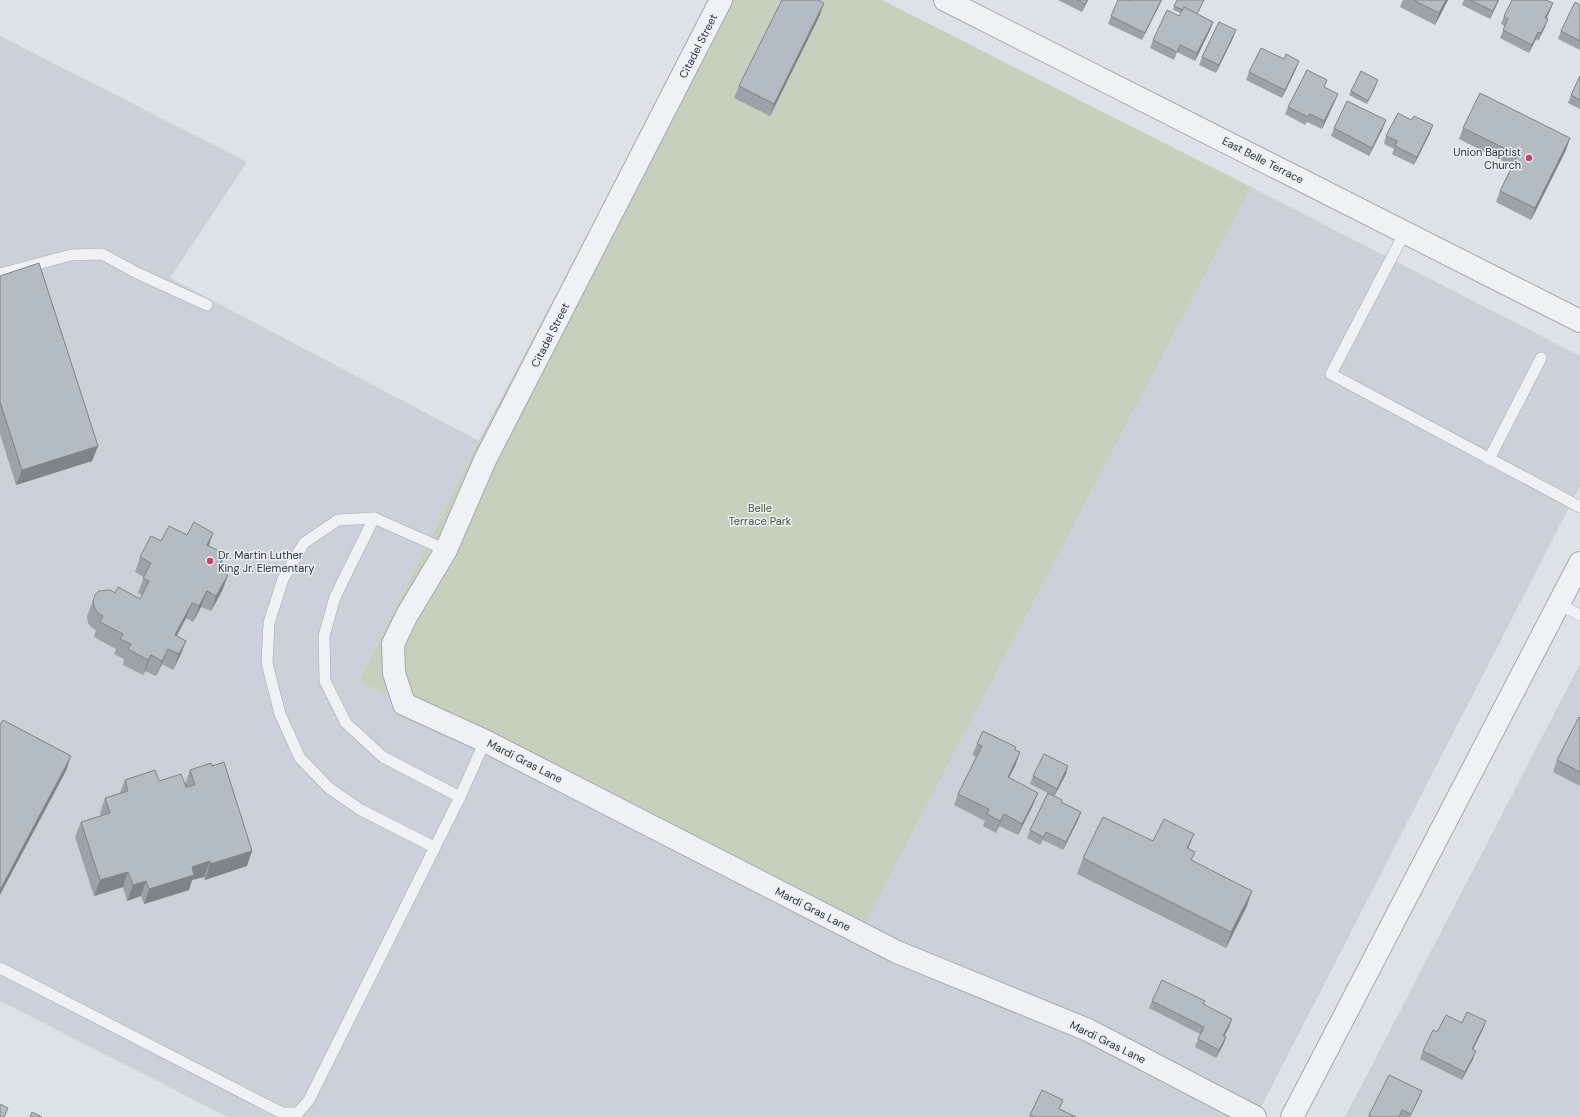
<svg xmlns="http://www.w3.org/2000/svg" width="1580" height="1117" viewBox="0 0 1580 1117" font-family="'DM Sans',sans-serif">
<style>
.built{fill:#cad1d9}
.green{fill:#c5d1bd}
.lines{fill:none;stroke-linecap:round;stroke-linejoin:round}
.service-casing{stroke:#a2a9b1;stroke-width:12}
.minor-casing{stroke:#a2a9b1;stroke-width:24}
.tertiary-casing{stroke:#a2a9b1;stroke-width:24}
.service{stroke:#eff2f5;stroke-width:11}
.minor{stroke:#eff2f5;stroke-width:22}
.tertiary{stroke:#eff2f5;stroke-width:22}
.wall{fill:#9ba2a8}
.shaded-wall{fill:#7e8488}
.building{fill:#b4bcc3;stroke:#7e8488}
.poi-dot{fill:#cf3e67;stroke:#ecf0f4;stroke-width:1.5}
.labels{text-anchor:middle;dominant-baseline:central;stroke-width:3;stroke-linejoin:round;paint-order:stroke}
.street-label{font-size:11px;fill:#26313d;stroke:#ecf0f4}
.poi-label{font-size:11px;fill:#26313d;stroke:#ecf0f4;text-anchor:end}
.park-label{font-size:11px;fill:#3f5933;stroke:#ecf0f4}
</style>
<rect width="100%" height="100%" fill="#dce2e7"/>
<g class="built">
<polygon points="0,36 247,162 170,278 479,441 359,681 859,935 1251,187 1580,356 1580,486 1256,1117 228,1117 0,1001"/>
<polygon points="1580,664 1580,1117 1345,1117"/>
</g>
<polygon class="green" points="711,0 882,0 1251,187 859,935 359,681 479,441"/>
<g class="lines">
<defs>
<g id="service">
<polyline points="1405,232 1331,374 1580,507"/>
<polyline points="0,274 71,255 102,254 137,273 207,305"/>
<polyline points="1489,459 1541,358"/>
<polyline points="374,518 335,597 324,636 325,681 346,723 383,757 460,797"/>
<polyline points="1560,605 1580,615"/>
<polyline points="434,847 361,810 329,788 300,758 280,714 267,663 269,623 283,579 304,543 338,520 374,518 446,550"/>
<polyline points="0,968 282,1113 298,1113 309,1100 460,797 485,741"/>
</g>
<polyline id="minor" points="721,0 485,460 446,550 407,615 393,644 394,673 404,704 485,741 897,952 1088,1030 1255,1117"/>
<g id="tertiary">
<polyline points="945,0 1580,321"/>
<polyline points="1292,1117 1580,563"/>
</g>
</defs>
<use href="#service" class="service-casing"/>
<use href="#minor" class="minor-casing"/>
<use href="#tertiary" class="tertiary-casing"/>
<use href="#service" class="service"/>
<use href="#minor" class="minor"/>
<use href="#tertiary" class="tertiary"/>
</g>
<g class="wall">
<polygon points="1058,0 1088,0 1082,12"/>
<polygon points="1161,0 1142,40 1108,24 1111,16 1130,1"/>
<polygon points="1204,0 1197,14 1213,22 1210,30 1195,61 1177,52 1174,60 1150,48 1153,40 1179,16 1181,13 1173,10 1174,6"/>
<polygon points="1403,0 1448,0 1435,25 1400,7"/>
<polygon points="1464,0 1499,0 1490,19 1462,5"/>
<polygon points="1553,3 1546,18 1545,27 1538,41 1536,39 1529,53 1500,38 1505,26 1501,24 1504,16"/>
<polygon points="1580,5 1580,50 1558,39 1561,31"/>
<polygon points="820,15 770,116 734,98 739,86"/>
<polygon points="1233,38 1216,73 1199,65 1202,57"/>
<polygon points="1296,69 1282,98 1246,80 1249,72"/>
<polygon points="1580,76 1580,109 1568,103 1571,95"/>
<polygon points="1377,84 1367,104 1349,95 1351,91"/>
<polygon points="1324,87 1335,101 1322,129 1307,122 1305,125 1285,114 1288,107"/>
<polygon points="1334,128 1383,128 1369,156 1331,136"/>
<polygon points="1463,128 1570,138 1566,150 1531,220 1496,202 1500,191 1512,166 1459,139"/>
<polygon points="1430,133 1414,165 1392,154 1394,149 1384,144 1386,136"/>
<polygon points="0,276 98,446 92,461 16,485 0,434"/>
<polygon points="187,535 208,545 219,570 228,575 222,591 211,611 201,607 193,622 186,618 177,636 186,641 180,656 173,670 162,664 156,676 145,671 143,675 123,665 124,659 114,654 116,649 94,637 96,630 92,628 88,623 87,616 93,601 115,593 140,599 142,595 138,593 144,577 135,572 140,557"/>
<polygon points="1580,718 1580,786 1553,772 1557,760"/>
<polygon points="977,744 1016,747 1015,750 1016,764 1009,778 1038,793 1033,805 1018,835 999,826 996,833 983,826 985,821 954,805 958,794 976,757 972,755"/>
<polygon points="190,770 247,866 205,880 204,877 192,880 189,890 144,904 141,896 127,901 123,887 94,896 75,837 81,822 101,816 100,813 105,798 120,793 125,780 159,781 185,784"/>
<polygon points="1066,774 1054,796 1062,802 1081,812 1078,820 1063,850 1043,840 1040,845 1027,838 1030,830 1048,793 1030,784 1033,776"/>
<polygon points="1153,841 1188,849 1192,861 1247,906 1226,948 1077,874 1083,858"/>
<polygon points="1152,1001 1205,1001 1203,1005 1232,1019 1229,1027 1224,1037 1226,1037 1223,1045 1216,1058 1195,1047 1200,1034 1149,1008"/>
<polygon points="1486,1021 1483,1029 1473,1050 1473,1059 1462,1080 1420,1059 1423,1051 1437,1032 1462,1023"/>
<polygon points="1422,1091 1419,1099 1410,1117 1368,1117 1369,1115"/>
<polygon points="1060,1109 1076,1117 1029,1117 1030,1115"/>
</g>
<g class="shaded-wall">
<polygon points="1087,0 1088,0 1082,12 1085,4"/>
<polygon points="1161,0 1162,0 1142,40 1145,33"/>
<polygon points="1446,0 1448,0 1435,25 1439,13"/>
<polygon points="1498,0 1499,0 1490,19 1493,11"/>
<polygon points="824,3 820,15 770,116 774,104"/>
<polygon points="1553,3 1550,11 1543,26 1545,18"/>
<polygon points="1548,19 1545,27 1538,41 1541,33"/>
<polygon points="1213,22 1210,30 1195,61 1197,53"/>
<polygon points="1236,30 1233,38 1216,73 1219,65"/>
<polygon points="1538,32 1536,39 1529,53 1532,45"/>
<polygon points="1299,61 1296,69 1282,98 1285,90"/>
<polygon points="1338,94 1335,101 1322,129 1324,121"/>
<polygon points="1386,120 1383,128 1369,156 1372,148"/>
<polygon points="1433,125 1430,133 1414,165 1417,157"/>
<polygon points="1570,138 1566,150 1531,220 1535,208"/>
<polygon points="98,446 92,461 16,485 22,470"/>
<polygon points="213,533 208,548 207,545"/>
<polygon points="225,554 219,570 211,585 217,569"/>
<polygon points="228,575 222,591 211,611 216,596"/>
<polygon points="207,591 201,607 193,622 199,606"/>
<polygon points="192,603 186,618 169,650 175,635"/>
<polygon points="186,641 180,656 173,670 179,654"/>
<polygon points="168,649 162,664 156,676 162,661"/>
<polygon points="151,655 145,671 143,675 148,660"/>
<polygon points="1020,752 1016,764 1003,789 1008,777"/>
<polygon points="71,756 66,771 0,895 0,890"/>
<polygon points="1068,766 1066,774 1054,797 1057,789"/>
<polygon points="1038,793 1033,805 1018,835 1022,824"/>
<polygon points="1081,812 1078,820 1063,850 1066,842"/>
<polygon points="1004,814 999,826 996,833 1000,821"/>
<polygon points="1194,834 1188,849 1187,848"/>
<polygon points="252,851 247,866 205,880 210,864"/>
<polygon points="210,861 204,877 192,880 189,890 144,904 149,889 192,867"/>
<polygon points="128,872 123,887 94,896 100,880"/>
<polygon points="146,881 141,896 127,901 133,885"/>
<polygon points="1252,891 1247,906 1226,948 1231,932"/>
<polygon points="1232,1019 1229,1027 1220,1044 1223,1036"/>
<polygon points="1486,1021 1483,1029 1469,1057 1472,1049"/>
<polygon points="1226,1037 1223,1045 1216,1058 1219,1050"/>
<polygon points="1476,1051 1473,1059 1462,1080 1465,1072"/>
</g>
<g class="building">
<polygon points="782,0 818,0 824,3 774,104 739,86"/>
<polygon points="1077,0 1087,0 1085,4"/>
<polygon points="1118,0 1129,0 1130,1 1130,0 1161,0 1145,33 1111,16"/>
<polygon points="1177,0 1204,0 1197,14 1184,7 1183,10 1174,6"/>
<polygon points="1413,0 1446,0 1439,13"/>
<polygon points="1470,0 1498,0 1493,11"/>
<polygon points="1512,0 1546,0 1553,3 1545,18 1548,19 1541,33 1538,32 1532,45 1503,30 1508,19 1504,16"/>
<polygon points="1575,2 1580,5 1580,41 1561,31"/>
<polygon points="1184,7 1213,22 1197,53 1180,45 1177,52 1153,40 1167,10 1179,16"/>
<polygon points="1219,22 1236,30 1219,65 1202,57"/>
<polygon points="1261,48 1284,59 1286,54 1299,61 1285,90 1249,72"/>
<polygon points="1307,70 1327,80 1324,87 1338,94 1324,121 1310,114 1308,117 1288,107"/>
<polygon points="1361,71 1378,80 1368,101 1351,91"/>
<polygon points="1580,76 1580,100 1571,95"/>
<polygon points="1480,93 1570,138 1535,208 1500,191 1518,155 1463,128"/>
<polygon points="1347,101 1386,120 1372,148 1334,128"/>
<polygon points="1398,113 1411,120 1414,116 1433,125 1417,157 1395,146 1397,141 1386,136"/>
<polygon points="39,263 98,446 22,470 0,402 0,276"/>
<polygon points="194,522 213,533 207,545 225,554 217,569 228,575 216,596 207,591 199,606 192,603 175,635 186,641 179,654 168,649 162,661 151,655 148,660 128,649 131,644 120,639 123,634 100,622 103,616 98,613 94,607 93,601 95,595 99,591 110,590 115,593 118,587 140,599 149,581 143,578 151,563 140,557 151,536 161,541 169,526 187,535"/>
<polygon points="1579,717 1580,718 1580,772 1557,760"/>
<polygon points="3,720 71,756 0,890 0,725"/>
<polygon points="983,731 1016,747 1015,750 1020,752 1008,777 1038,793 1022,824 1004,814 1000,821 987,814 989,809 958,794 982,746 977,744"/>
<polygon points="1044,754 1068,766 1057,789 1033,776"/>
<polygon points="224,762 252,851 210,864 210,861 192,867 194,875 149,889 146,881 133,885 128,872 100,880 81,822 110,813 105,798 128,791 125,780 155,770 159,781 181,774 186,787 195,785 190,770 211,763 212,766"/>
<polygon points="1048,793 1062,800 1061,802 1081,812 1066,842 1046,832 1043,837 1030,830"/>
<polygon points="1103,817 1153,841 1164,819 1194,834 1187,848 1195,852 1191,860 1252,891 1231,932 1083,858"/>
<polygon points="1162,980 1205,1001 1203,1004 1232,1019 1223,1036 1226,1037 1219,1050 1198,1039 1204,1027 1152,1001"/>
<polygon points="1467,1012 1486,1021 1472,1049 1476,1051 1465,1072 1423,1051 1433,1030 1437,1032 1446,1015 1462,1023"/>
<polygon points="1389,1075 1422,1091 1411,1114 1402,1110 1399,1117 1373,1117 1369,1115"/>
<polygon points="1042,1090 1063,1100 1059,1109 1076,1117 1035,1117 1030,1115"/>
<polygon points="0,1104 8,1108 4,1117 0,1117"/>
<polygon points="32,1112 42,1117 30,1117"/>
</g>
<g class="poi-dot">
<circle cx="1529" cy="158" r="4"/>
<circle cx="210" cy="561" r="4"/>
</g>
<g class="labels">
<g class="street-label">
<text transform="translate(698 46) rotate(-63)">Citadel Street</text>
<text transform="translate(1263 160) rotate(27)">East Belle Terrace</text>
<text transform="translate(550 335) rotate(-63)">Citadel Street</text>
<text transform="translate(525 761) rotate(27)">Mardi Gras Lane</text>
<text transform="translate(813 909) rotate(27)">Mardi Gras Lane</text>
<text transform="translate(1108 1042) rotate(26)">Mardi Gras Lane</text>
</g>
<g class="poi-label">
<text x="1521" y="152">Union Baptist<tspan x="1521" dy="13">Church</tspan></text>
<text x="218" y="555" text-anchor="start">Dr. Martin Luther<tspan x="218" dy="13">King Jr. Elementary</tspan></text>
</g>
<g class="park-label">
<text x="760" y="508">Belle<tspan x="760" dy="13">Terrace Park</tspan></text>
</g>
</g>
</svg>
